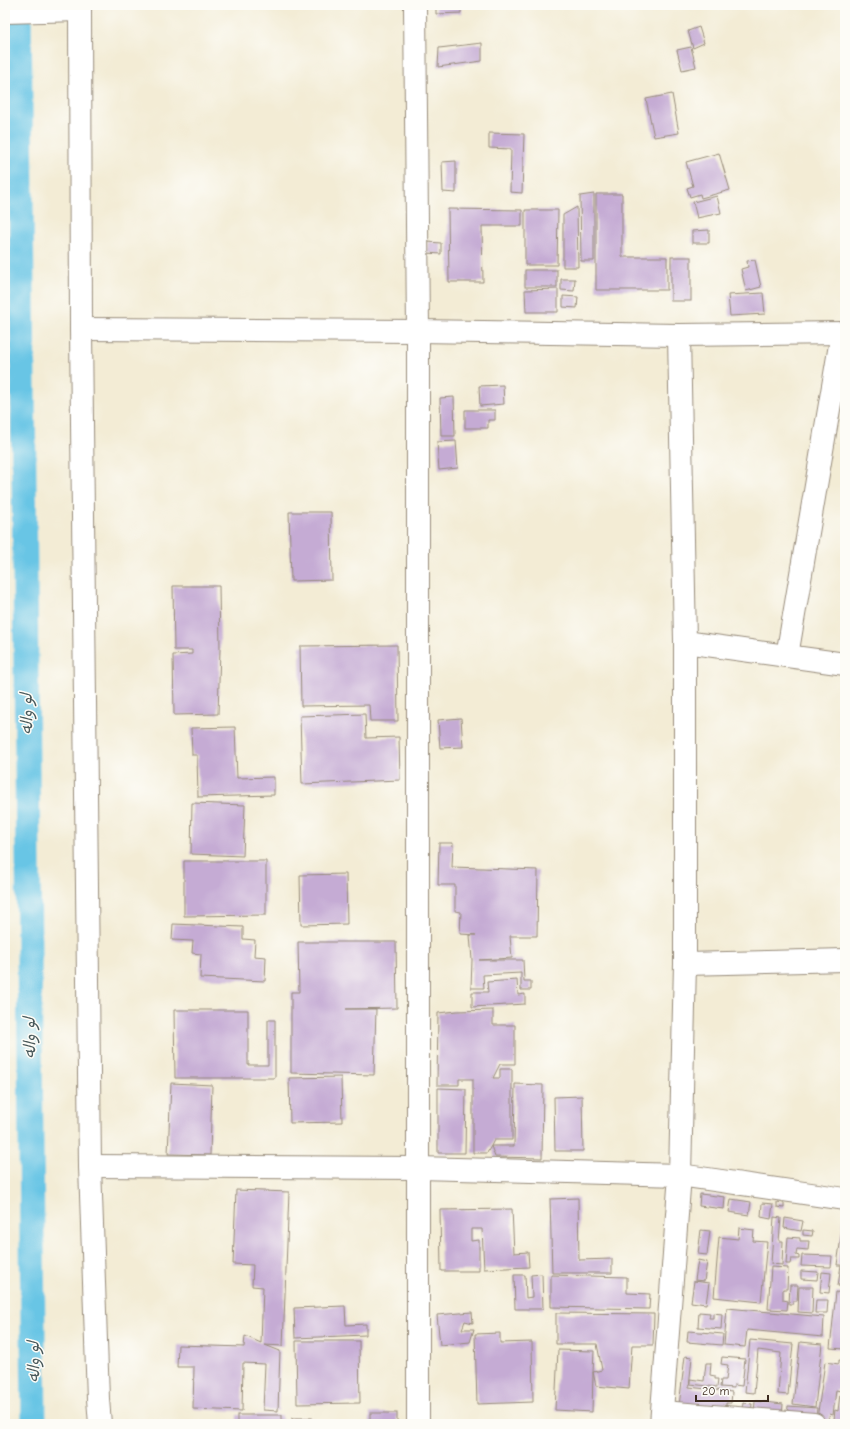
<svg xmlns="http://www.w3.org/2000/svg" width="850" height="1429" viewBox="0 0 850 1429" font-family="'Comic Neue','Playpen Sans Arabic',sans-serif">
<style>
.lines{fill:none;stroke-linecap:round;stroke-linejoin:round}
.canal{stroke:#67c5e5;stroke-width:25}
.building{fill:#c5abd4}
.street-casing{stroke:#978b7a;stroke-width:24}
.secondary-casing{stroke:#978b7a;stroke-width:24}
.street{stroke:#fff;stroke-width:22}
.secondary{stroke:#fff;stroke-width:22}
.labels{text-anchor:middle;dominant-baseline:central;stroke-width:3;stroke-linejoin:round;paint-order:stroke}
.water-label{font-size:16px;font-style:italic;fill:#48585a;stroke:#fdfcf7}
</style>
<rect width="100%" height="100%" fill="#fdfcf7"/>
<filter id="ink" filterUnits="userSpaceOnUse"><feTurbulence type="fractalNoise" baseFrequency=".025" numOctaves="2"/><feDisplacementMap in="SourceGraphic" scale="8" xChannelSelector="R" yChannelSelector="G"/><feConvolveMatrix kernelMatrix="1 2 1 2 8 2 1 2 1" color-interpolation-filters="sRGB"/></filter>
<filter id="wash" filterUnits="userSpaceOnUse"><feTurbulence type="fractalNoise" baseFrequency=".012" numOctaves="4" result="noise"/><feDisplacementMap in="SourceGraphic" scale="16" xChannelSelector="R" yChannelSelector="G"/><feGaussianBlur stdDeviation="0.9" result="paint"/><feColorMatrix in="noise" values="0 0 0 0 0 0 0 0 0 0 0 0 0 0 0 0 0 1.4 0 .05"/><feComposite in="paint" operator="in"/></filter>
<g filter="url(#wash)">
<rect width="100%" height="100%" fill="#f3ecd5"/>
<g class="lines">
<polyline class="canal" points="19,5 34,1424"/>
</g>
<g id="blocks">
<g class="building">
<polygon points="436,5 461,5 461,13 436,14"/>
<polygon points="699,27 704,43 693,48 688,31"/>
<polygon points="482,43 482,61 438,67 439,48"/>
<polygon points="691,47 696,67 682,70 677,50"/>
<polygon points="672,94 679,133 654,137 646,99"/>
<polygon points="489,133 524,134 522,193 510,192 511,149 489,148"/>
<polygon points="719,153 730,190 701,198 700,194 690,197 687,188 693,186 686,162"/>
<polygon points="456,161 456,193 443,192 442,162"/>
<polygon points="594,194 594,261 581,261 580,196"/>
<polygon points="596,194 622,194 622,257 667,257 667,290 596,290"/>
<polygon points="717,196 721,213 697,218 693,202"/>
<polygon points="577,207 578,267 563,267 563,215"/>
<polygon points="448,209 522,210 522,226 482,226 483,282 449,282"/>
<polygon points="525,210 558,210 557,265 525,265"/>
<polygon points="709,230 709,243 692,243 692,231"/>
<polygon points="428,242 441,243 441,254 427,253"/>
<rect x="671" y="257" width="20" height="44"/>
<polygon points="755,260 761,287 746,291 741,269 748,267 747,261"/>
<rect x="525" y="270" width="32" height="17"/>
<polygon points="561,279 575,279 574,291 561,290"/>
<polygon points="558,289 558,312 526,312 525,290"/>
<polygon points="763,293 765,314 730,316 728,295"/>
<polygon points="563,296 578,297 577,308 563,307"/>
<polygon points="503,385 504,404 480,406 479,386"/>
<polygon points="454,397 455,436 441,436 440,398"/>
<polygon points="465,410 495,410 495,420 488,420 488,428 465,428"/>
<polygon points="456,441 458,468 439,470 437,442"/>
<polygon points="289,512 331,512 332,580 291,581"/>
<polygon points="173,586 219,586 220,649 218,714 174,715 173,655 192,654 192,650 174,650"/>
<polygon points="397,645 398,721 370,721 369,705 301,706 300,646"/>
<polygon points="365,714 366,738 399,737 400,780 302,784 300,716"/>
<polygon points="461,718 463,747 440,748 438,720"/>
<polygon points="235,727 237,778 274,777 274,795 198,797 197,755 192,755 191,728"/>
<polygon points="192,803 245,805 243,856 191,854"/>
<polygon points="439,843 453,843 452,867 538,870 537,936 510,936 512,958 479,960 523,960 524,981 531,981 531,990 521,990 521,973 483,975 484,988 471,988 472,960 470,935 476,935 460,934 461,912 455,911 455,885 438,885"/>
<polygon points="184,861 266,861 266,915 184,916"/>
<polygon points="346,874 347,924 301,925 300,875"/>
<polygon points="173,924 243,927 243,939 255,940 254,956 266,957 265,981 200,978 201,954 192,953 193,941 172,940"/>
<polygon points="298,942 396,942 397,1008 346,1009 376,1009 374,1075 291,1073 291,992 299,992"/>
<polygon points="517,980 518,995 525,994 525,1004 472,1007 472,992 488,992 487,982"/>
<polygon points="174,1010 248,1010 248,1065 268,1065 268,1020 275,1020 275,1078 175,1078"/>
<polygon points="493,1010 493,1025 515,1025 515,1064 500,1064 493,1078 500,1078 500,1069 512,1069 512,1140 494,1140 491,1146 514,1146 515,1084 543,1085 542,1158 495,1157 491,1146 487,1153 473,1153 473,1079 459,1079 459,1085 437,1085 438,1013 457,1011"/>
<polygon points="341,1077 342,1122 290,1123 289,1078"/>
<polygon points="171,1083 212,1085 210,1155 168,1154"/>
<polygon points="438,1088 466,1089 465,1153 438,1153"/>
<polygon points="582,1096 583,1151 555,1151 554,1097"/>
<polygon points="236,1190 289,1192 283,1346 265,1345 280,1351 278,1411 263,1410 265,1364 243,1363 242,1411 193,1409 194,1367 177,1367 178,1345 244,1347 245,1336 261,1343 263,1287 252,1286 253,1265 233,1264"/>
<polygon points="700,1194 725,1197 724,1209 699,1206"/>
<polygon points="578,1198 579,1260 612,1259 612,1273 552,1273 550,1199"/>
<polygon points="731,1199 751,1202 749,1215 729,1212"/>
<polygon points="777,1202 784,1203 784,1208 777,1207"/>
<polygon points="762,1203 773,1204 771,1219 761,1217"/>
<polygon points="512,1209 514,1253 528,1252 529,1267 484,1269 482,1229 471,1229 471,1241 479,1240 479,1271 441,1271 440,1210"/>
<polygon points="844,1216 845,1216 845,1287 838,1286 841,1265 837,1265"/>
<polygon points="774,1217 781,1218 779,1241 783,1241 782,1265 771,1264"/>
<polygon points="785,1218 803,1221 801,1231 784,1228"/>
<polygon points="739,1228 754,1230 753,1241 767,1242 761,1302 714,1297 719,1237 738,1239"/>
<polygon points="701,1230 710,1231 707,1255 698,1254"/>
<polygon points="803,1230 813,1231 812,1236 803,1235"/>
<polygon points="788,1237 800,1238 800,1241 809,1241 808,1250 797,1249 796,1255 799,1256 799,1259 791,1259 790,1264 786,1264"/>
<polygon points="802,1255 832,1256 831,1267 801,1266"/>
<polygon points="698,1260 707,1262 704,1281 695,1280"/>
<polygon points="771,1267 788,1268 787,1289 783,1289 783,1300 788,1301 787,1310 768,1309"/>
<polygon points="801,1271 818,1272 817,1280 801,1279"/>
<polygon points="822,1272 831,1273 829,1293 820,1292"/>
<polygon points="542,1274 543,1309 515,1309 514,1275 525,1275 526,1298 532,1297 531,1275"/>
<polygon points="551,1275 627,1277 627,1293 650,1294 649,1309 551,1307"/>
<polygon points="694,1281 709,1283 706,1304 691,1302"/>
<polygon points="790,1285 798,1285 797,1301 793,1301 793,1304 789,1304"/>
<polygon points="799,1287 813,1287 812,1313 798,1312"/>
<polygon points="836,1292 845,1293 845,1349 830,1348"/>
<polygon points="816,1300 828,1300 827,1313 815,1313"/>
<polygon points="345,1306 346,1325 366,1324 366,1335 295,1338 294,1308"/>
<polygon points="727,1308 824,1317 823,1337 747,1330 745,1347 724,1345"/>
<polygon points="472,1312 473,1323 465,1321 462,1329 474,1329 470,1342 440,1345 437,1315"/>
<polygon points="699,1312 710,1313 709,1318 713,1318 713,1313 722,1314 721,1329 698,1327"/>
<polygon points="556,1313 654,1314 653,1345 632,1345 629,1389 596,1386 593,1372 592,1412 555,1410 558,1350 594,1351 593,1372 602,1370 597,1344 556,1344"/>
<polygon points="688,1331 723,1334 722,1345 687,1342"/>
<polygon points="500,1333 500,1343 532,1342 533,1402 477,1404 475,1334"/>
<polygon points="750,1340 793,1344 788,1395 778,1394 781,1353 758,1350 754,1393 745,1392"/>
<polygon points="296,1341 359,1341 360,1403 297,1404"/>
<polygon points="800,1342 822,1344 815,1407 793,1404"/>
<polygon points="685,1356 692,1357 689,1387 732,1392 731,1403 726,1403 726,1411 679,1406"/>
<polygon points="722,1357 745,1359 742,1386 734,1385 734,1388 720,1387 721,1380 726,1380 728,1365 721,1364"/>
<polygon points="839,1360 845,1361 845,1392 836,1390 833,1415 830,1414 828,1420 817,1419 825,1362 839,1364"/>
<polygon points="706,1363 711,1363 710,1375 715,1376 715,1379 718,1379 717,1387 690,1384 690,1379 704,1381"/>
<polygon points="840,1394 845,1395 845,1421 834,1420 835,1410 838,1411"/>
<polygon points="755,1401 783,1404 782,1417 754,1414"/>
<polygon points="743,1403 752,1404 751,1414 742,1413"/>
<polygon points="788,1406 817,1408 816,1419 787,1417"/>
<rect x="370" y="1413" width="27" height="11"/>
<rect x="237" y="1415" width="45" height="9"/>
<rect x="292" y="1418" width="20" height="6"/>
</g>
</g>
</g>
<g filter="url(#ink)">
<use href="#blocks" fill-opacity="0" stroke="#978b7a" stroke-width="1"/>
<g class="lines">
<defs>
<g id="street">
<polyline points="415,5 418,331 418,1424"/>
<polyline points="81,329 418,331 679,335 845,333"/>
<polyline points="685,642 845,664"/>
<polyline points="787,656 842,333"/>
<polyline points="685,964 845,960"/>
<polyline points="90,1166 418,1168 680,1175 845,1199"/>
<polyline points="663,1412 814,1424"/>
<polyline points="661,1424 680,1175 685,964 685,642 679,335"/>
</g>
<g id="secondary">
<polyline points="80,5 81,329 90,1166 98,1399 100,1424"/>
<polyline points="5,12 80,10"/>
</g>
</defs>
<use href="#street" class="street-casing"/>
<use href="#secondary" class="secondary-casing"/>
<use href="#street" class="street"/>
<use href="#secondary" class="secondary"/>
</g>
</g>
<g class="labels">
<g class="water-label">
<text transform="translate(27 714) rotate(-91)">لو واله</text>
<text transform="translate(30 1038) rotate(-91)">لو واله</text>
<text transform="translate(34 1362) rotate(-91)">لو واله</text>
</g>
</g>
<rect width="850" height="1429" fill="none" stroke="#fdfcf7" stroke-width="20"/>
<path d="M696 1395v6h72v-6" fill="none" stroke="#3b2a1e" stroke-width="2"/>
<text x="702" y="1395" font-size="12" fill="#3b2a1e" stroke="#fdfcf7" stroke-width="3" paint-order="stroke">20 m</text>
</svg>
